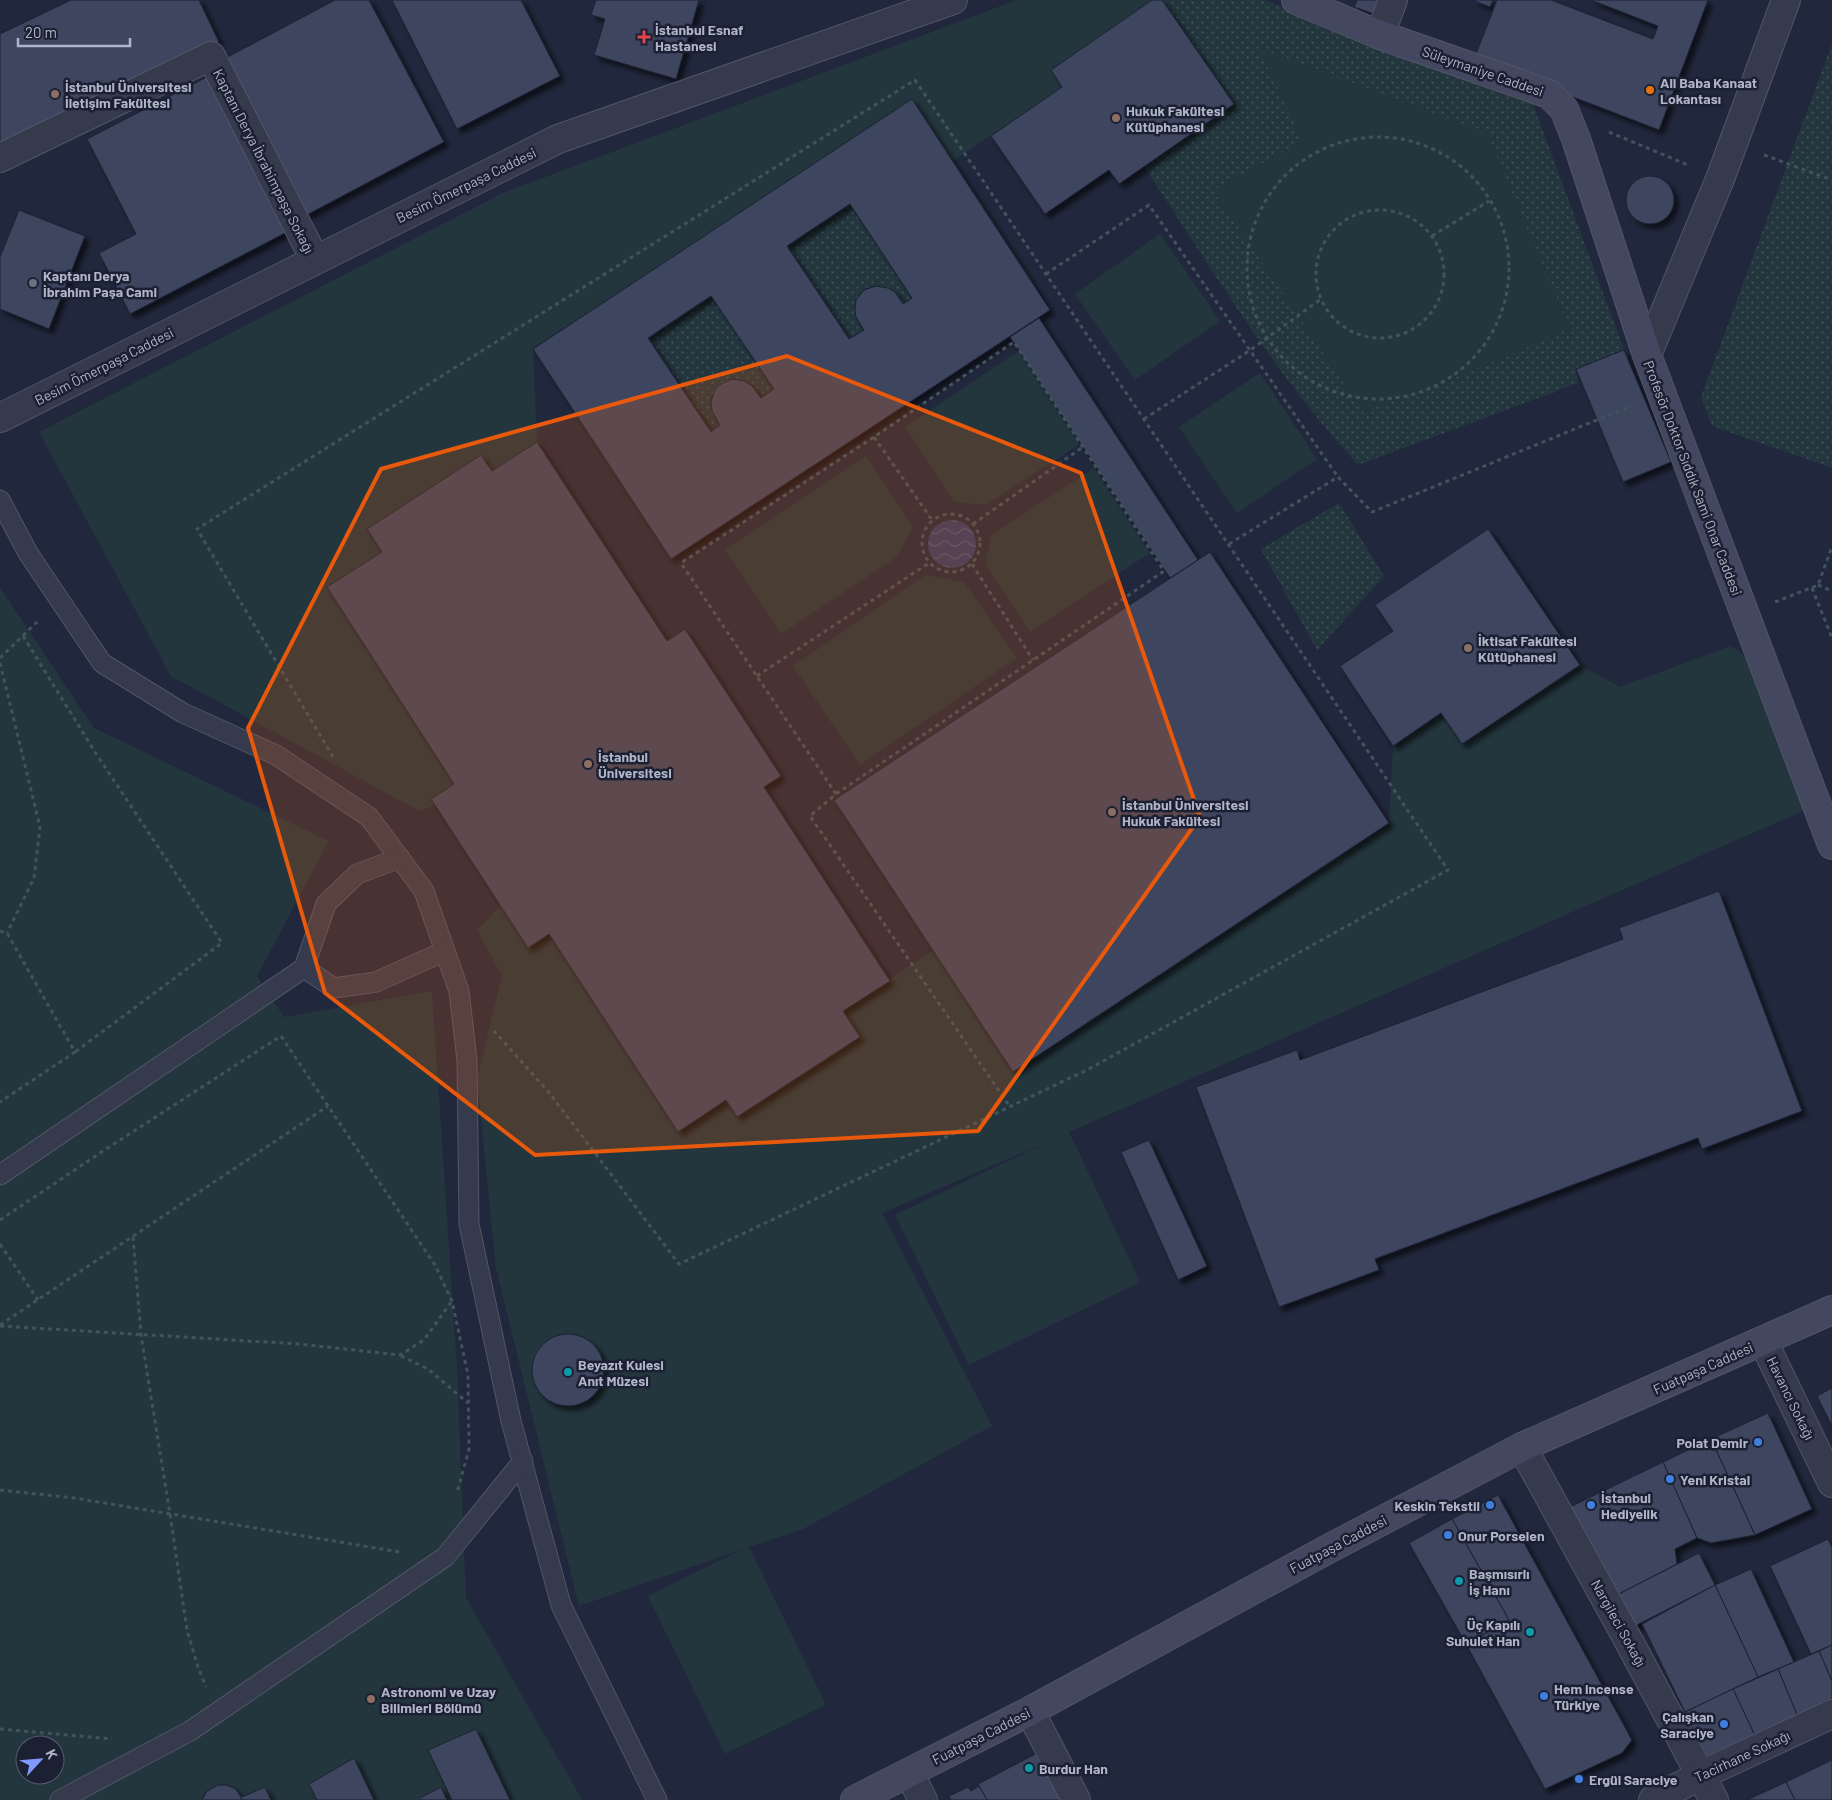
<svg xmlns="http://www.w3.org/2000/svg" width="1832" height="1800" viewBox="0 0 1832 1800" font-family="Barlow,sans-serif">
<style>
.grass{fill:url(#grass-dots)}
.park{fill:#23363e;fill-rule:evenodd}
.water{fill:url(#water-waves)}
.building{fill:#3d445e;stroke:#1d2234;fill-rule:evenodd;filter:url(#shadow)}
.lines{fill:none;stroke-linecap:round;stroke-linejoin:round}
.lane-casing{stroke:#515568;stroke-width:21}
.street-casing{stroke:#515568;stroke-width:30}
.secondary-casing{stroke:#515568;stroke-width:30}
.path{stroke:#41535b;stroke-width:3;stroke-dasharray:4 4;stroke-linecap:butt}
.lane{stroke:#353b4d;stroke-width:19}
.street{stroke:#353b4d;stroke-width:28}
.secondary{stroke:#434860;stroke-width:28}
.marked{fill:#e8590c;fill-opacity:0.2;stroke:#e8590c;stroke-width:4;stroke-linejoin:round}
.health-dot{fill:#e0444e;stroke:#1b2032;stroke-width:2}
.food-dot{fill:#e8710a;stroke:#1b2032;stroke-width:2}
.education-dot{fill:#8d6e63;stroke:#1b2032;stroke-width:2}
.worship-dot{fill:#6b7280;stroke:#1b2032;stroke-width:2}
.culture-dot{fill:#0f9aa8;stroke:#1b2032;stroke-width:2}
.shop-dot{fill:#3f7fe0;stroke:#1b2032;stroke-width:2}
.labels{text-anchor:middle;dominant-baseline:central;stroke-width:5;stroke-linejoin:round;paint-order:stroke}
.poi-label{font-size:14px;font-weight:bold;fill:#b1b5c9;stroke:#1b2032;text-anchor:start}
.street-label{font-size:14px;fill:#b1b5c9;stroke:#1b2032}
</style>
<defs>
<pattern id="grass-dots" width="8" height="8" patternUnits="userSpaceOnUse" patternTransform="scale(1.25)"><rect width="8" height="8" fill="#23363e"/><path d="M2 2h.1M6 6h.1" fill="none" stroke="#415159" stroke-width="1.8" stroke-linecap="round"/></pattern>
<pattern id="water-waves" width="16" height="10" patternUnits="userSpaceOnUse" patternTransform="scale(1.25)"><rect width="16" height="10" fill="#323d64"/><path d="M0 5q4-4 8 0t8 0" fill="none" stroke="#4d5779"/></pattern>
<filter id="shadow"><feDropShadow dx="4.5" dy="4.5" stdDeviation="2.5" flood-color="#0009"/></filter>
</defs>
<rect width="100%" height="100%" fill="#21283d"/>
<g class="grass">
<path d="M1162 0H1265L1533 104 1624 350 1576 369 1578 383 1358 465C1275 375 1211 268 1144 166L1234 104Z"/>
<polygon points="1832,44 1832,468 1712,426 1701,397"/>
<path d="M850 204 912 298 903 304C878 267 839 293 864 330L849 339 787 246Z"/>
<path d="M711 296 774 389 761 398C757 393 754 387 748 383 733 373 710 385 711 403 711 412 715 418 720 425L711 432 648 338Z"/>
<polygon points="1339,503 1384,576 1317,650 1261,549"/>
</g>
<g class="park">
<polygon points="1017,0 1152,0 1051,70 1062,87 953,161 912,100 533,348 537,442 492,471 481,455 367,529 382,552 328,587 454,784 432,798 450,800 419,811 171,676 39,432 503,193"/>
<polygon points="1259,48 1487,133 1570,329 1447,381 1363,412 1213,190 1303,141"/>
<polygon points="1160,234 1220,321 1135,380 1075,294"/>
<polygon points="1019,351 1080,444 986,505 954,502 905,427"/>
<polygon points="1260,373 1317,459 1237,513 1179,427"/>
<polygon points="866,456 913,527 897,557 781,634 725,550"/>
<polygon points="1094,468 1150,553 1030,632 985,564 991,535"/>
<polygon points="925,575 964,582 1017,658 860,765 793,666"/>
<path d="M0 588 94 728 329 841 257 976 284 1017 432 991 457 1369 466 1598 582 1800H0ZM25 1745H55V1775H25Z"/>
<polygon points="1731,646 1746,657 1803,811 1069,1132 1140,1282 969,1365 895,1215 1050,1141 882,1213 992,1426 803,1529 749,1547 826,1705 725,1754 648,1596 743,1549 579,1606 496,1268 477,1079 502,976 477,930 503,903 528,948 549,934 678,1132 726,1100 737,1117 860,1037 843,1011 933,950 1014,1072 1389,823 1393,746 1441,713 1462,744 1580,665 1620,687"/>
</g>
<circle class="water" cx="952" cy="544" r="24"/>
<g class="building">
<polygon points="71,0 199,0 219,42 0,147 0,34"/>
<polygon points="335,0 369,0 444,142 303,217 220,61"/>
<polygon points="392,0 521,0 560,76 457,129"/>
<polygon points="596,0 699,0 676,79 594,55 605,19 591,15"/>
<polygon points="1152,0 1162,0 1234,104 1119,184 1109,170 1045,214 991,136 1062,87 1051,70"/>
<polygon points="1357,0 1391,0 1385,18 1354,7"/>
<polygon points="1472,0 1493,0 1490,7"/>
<polygon points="1497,0 1551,0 1653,39 1658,26 1591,0 1708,0 1659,130 1474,59"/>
<polygon points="207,77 287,232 130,314 99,253 136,234 87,139"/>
<path d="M912 99 1050 310 671 559 533 349ZM850 204 912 298 903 304 895 292 888 288 876 286 864 290 856 300 855 310 856 317 864 330 849 339 787 246ZM711 296 774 389 761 398 752 386 744 381 732 379 721 384 714 391 711 403 712 411 720 425 711 432 648 338Z"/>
<circle cx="1650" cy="200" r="24"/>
<polygon points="19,210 85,236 49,329 0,309 0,257"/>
<polygon points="1039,318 1198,560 1170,578 1010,337"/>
<polygon points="1624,350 1671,462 1623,482 1576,369"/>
<polygon points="537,442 667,641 685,629 781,776 764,787 890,981 843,1011 860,1037 737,1117 726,1100 678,1132 549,934 528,948 431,799 454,784 327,587 382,552 367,529 481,455 492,471"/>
<polygon points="1488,529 1580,665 1462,744 1441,713 1393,746 1340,666 1393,631 1375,605"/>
<polygon points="1210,552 1389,823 1013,1072 834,800"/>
<polygon points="1719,891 1802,1111 1702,1149 1698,1138 1375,1259 1379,1270 1279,1307 1196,1087 1297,1050 1300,1060 1623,939 1619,928"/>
<polygon points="1149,1140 1207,1266 1178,1280 1121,1152"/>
<circle cx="568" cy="1370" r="36"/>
<polygon points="1832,1388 1832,1426 1817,1396"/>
<polygon points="1768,1413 1812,1509 1755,1535 1711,1439"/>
<polygon points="1711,1439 1755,1535 1711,1543 1697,1538 1663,1462"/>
<polygon points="1663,1462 1697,1538 1675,1549 1677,1564 1613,1597 1570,1507"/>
<polygon points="1498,1495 1632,1740 1622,1753 1545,1789 1466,1644 1509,1620 1452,1519"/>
<polygon points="1452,1519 1509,1620 1466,1644 1409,1543"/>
<polygon points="1828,1539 1832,1547 1832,1645 1811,1654 1770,1566"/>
<polygon points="1699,1553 1715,1585 1629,1629 1613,1597"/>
<polygon points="1751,1569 1794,1662 1758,1677 1715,1585"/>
<polygon points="1715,1585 1758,1677 1685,1712 1642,1624"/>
<polygon points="1832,1645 1832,1681 1819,1651"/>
<polygon points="1819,1651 1832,1681 1832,1702 1798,1717 1778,1669"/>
<polygon points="1778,1669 1798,1717 1756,1738 1733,1689"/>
<polygon points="1733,1689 1756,1738 1708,1760 1685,1712"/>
<polygon points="476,1729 510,1800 452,1800 428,1750"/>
<polygon points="1041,1751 1065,1800 987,1800 978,1784"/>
<polygon points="354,1758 374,1800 317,1800 309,1784"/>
<polygon points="1832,1760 1832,1800 1795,1800 1786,1782"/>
<polygon points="1786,1782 1795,1800 1747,1800"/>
<polygon points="218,1785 226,1785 234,1788 242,1797 265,1787 271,1800 202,1800 206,1792"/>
<polygon points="218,1785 226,1785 234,1788 238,1792 242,1800 202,1800 206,1792"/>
<polygon points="979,1786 987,1800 951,1800 949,1796 968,1787 971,1791"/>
<polygon points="441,1787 447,1800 421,1800 420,1798"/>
</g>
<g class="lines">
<defs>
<g id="lane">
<polyline points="0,500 28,553 102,663 183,713 276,755 369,817 424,891 459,991 467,1060 469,1224 511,1421 561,1605 657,1800"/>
<polyline points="304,968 334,988 376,982 445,951"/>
<polyline points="0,1175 304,968 326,904 357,874 400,858"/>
<polyline points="60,1800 190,1731 445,1557 523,1461"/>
</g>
<g id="street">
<polyline points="1380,35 1393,0"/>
<polyline points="0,158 211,56 315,260"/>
<polyline points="1647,355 1720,179 1786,0"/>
<polyline points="0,418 558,139 953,0"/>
<polyline points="1763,1341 1832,1483"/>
<polyline points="1522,1447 1626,1636 1714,1800"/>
<polyline points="1030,1711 1076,1800"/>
<polyline points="909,1773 923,1800"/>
<polyline points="1653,1800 1701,1775 1832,1714"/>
</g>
<g id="secondary">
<polyline points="1296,0 1380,35 1549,94 1564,109 1576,139 1647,355 1832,845"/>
<polyline points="855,1800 1030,1711 1330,1548 1522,1447 1832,1310"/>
</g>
</defs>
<use href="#lane" class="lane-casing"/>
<use href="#street" class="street-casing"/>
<use href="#secondary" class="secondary-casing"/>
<g class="path">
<polyline points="1609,132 1688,165"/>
<circle cx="1378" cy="268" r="131"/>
<polyline points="1764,155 1832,180"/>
<circle cx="1380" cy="274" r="64"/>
<polyline points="1432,236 1489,201"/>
<polyline points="1046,274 1149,205 1338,477"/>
<polyline points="1144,419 1249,351 1321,299"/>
<polyline points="874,437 932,520"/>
<circle cx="951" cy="543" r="29"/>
<polyline points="973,524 1083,447"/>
<polyline points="1229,544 1338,477 1372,512 1631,406"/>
<polyline points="972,564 1033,660"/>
<polyline points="1818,585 1832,591"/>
<polyline points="1812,588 1832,638"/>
<polyline points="1775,602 1818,585 1832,547"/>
<polyline points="23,636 95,752 222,943 75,1052"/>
<polyline points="0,658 39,620"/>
<polyline points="0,663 40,827 34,878 7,933"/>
<polyline points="757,676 929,563"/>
<polyline points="333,757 197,529 915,80 1448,870 1087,1070 679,1264 547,1090 494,1031"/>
<polyline points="836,794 681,563 874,437 1014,342 1164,571 836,794 810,816 1010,1107"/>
<polyline points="0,931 7,933 75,1052 0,1102"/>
<polyline points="0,1220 103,1151 281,1036 435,1265 452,1301 468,1375 469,1449 457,1493"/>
<polyline points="133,1237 141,1335 170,1514 187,1630 198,1667 206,1687"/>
<polyline points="0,1244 38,1300"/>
<polyline points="0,1325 328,1106"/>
<polyline points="0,1326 299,1344 400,1355 424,1340 451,1302"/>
<polyline points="401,1356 428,1369 468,1403"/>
<polyline points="0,1490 74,1498 400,1552"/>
<polyline points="0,1729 112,1739"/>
</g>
<use href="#lane" class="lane"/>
<use href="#street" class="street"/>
<use href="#secondary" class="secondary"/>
</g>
<path class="marked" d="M787 356 1081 473 1200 817 978 1131 535 1155 325 993 248 728 381 469Z"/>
<path class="health-dot" d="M641.5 29.5h5v5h5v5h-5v5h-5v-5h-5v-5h5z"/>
<circle class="food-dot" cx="1650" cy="90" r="5"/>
<g class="education-dot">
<circle cx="55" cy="94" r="5"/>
<circle cx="1116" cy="118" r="5"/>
<circle cx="1468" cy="648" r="5"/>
<circle cx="588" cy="764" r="5"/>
<circle cx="1112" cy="812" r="5"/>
<circle cx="371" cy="1699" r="5"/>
</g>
<circle class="worship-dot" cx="33" cy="283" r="5"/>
<g class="culture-dot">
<circle cx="568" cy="1372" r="5"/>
<circle cx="1459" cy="1581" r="5"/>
<circle cx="1530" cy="1632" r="5"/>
<circle cx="1029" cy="1768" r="5"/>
</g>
<g class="shop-dot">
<circle cx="1758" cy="1442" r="5"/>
<circle cx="1670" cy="1479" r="5"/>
<circle cx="1490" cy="1505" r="5"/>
<circle cx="1591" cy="1505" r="5"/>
<circle cx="1448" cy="1535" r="5"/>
<circle cx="1544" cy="1696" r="5"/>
<circle cx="1724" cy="1724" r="5"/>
<circle cx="1579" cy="1779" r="5"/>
</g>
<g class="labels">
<g class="poi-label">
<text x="655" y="29">İstanbul Esnaf<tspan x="655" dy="16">Hastanesi</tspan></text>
<text x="1660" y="82">Ali Baba Kanaat<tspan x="1660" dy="16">Lokantası</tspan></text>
<text x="65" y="86">İstanbul Üniversitesi<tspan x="65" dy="16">İletişim Fakültesi</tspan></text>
<text x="1126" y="110">Hukuk Fakültesi<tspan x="1126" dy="16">Kütüphanesi</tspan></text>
<text x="43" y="275">Kaptanı Derya<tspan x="43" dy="16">İbrahim Paşa Cami</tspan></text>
<text x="1478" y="640">İktisat Fakültesi<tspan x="1478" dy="16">Kütüphanesi</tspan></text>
<text x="598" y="756">İstanbul<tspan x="598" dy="16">Üniversitesi</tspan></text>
<text x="1122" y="804">İstanbul Üniversitesi<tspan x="1122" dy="16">Hukuk Fakültesi</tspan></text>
<text x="578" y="1364">Beyazıt Kulesi<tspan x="578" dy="16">Anıt Müzesi</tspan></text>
<text x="1748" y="1442" text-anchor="end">Polat Demir</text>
<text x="1680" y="1479">Yeni Kristal</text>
<text x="1601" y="1497">İstanbul<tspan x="1601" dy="16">Hediyelik</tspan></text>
<text x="1480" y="1505" text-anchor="end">Keskin Tekstil</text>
<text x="1458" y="1535">Onur Porselen</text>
<text x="1469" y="1573">Başmısırlı<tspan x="1469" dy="16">İş Hanı</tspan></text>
<text x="1520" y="1624" text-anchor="end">Üç Kapılı<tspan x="1520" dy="16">Suhulet Han</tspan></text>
<text x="1554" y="1688">Hem incense<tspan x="1554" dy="16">Türkiye</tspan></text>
<text x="381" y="1691">Astronomi ve Uzay<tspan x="381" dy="16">Bilimleri Bölümü</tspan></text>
<text x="1714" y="1716" text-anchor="end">Çalışkan<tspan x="1714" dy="16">Saraciye</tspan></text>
<text x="1039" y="1768">Burdur Han</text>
<text x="1589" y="1779">Ergül Saraciye</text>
</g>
<g class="street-label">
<text transform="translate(1483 71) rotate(19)">Süleymaniye Caddesi</text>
<text transform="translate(264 161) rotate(63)">Kaptanı Derya İbrahimpaşa Sokağı</text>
<text transform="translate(466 185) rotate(-26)">Besim Ömerpaşa Caddesi</text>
<text transform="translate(104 366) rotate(-27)">Besim Ömerpaşa Caddesi</text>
<text transform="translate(1693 478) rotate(69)">Profesör Doktor Sıddık Sami Onar Caddesi</text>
<text transform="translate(1703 1368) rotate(-24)">Fuatpaşa Caddesi</text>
<text transform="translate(1791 1398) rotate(64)">Havancı Sokağı</text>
<text transform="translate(1338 1544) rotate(-28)">Fuatpaşa Caddesi</text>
<text transform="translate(1619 1623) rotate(61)">Nargileci Sokağı</text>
<text transform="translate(981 1736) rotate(-27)">Fuatpaşa Caddesi</text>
<text transform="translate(1742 1756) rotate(-25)">Tacirhane Sokağı</text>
</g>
</g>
<g transform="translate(40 1760) rotate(64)"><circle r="24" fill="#1b2032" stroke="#575c6e"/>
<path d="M0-4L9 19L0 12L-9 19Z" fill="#8099fe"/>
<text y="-8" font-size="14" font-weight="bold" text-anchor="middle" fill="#b1b5c9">K</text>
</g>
<path d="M18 38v8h112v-8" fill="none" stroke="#b1b5c9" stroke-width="2.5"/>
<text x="25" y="38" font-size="15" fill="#b1b5c9" stroke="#1b2032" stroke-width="4" paint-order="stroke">20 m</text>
</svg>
